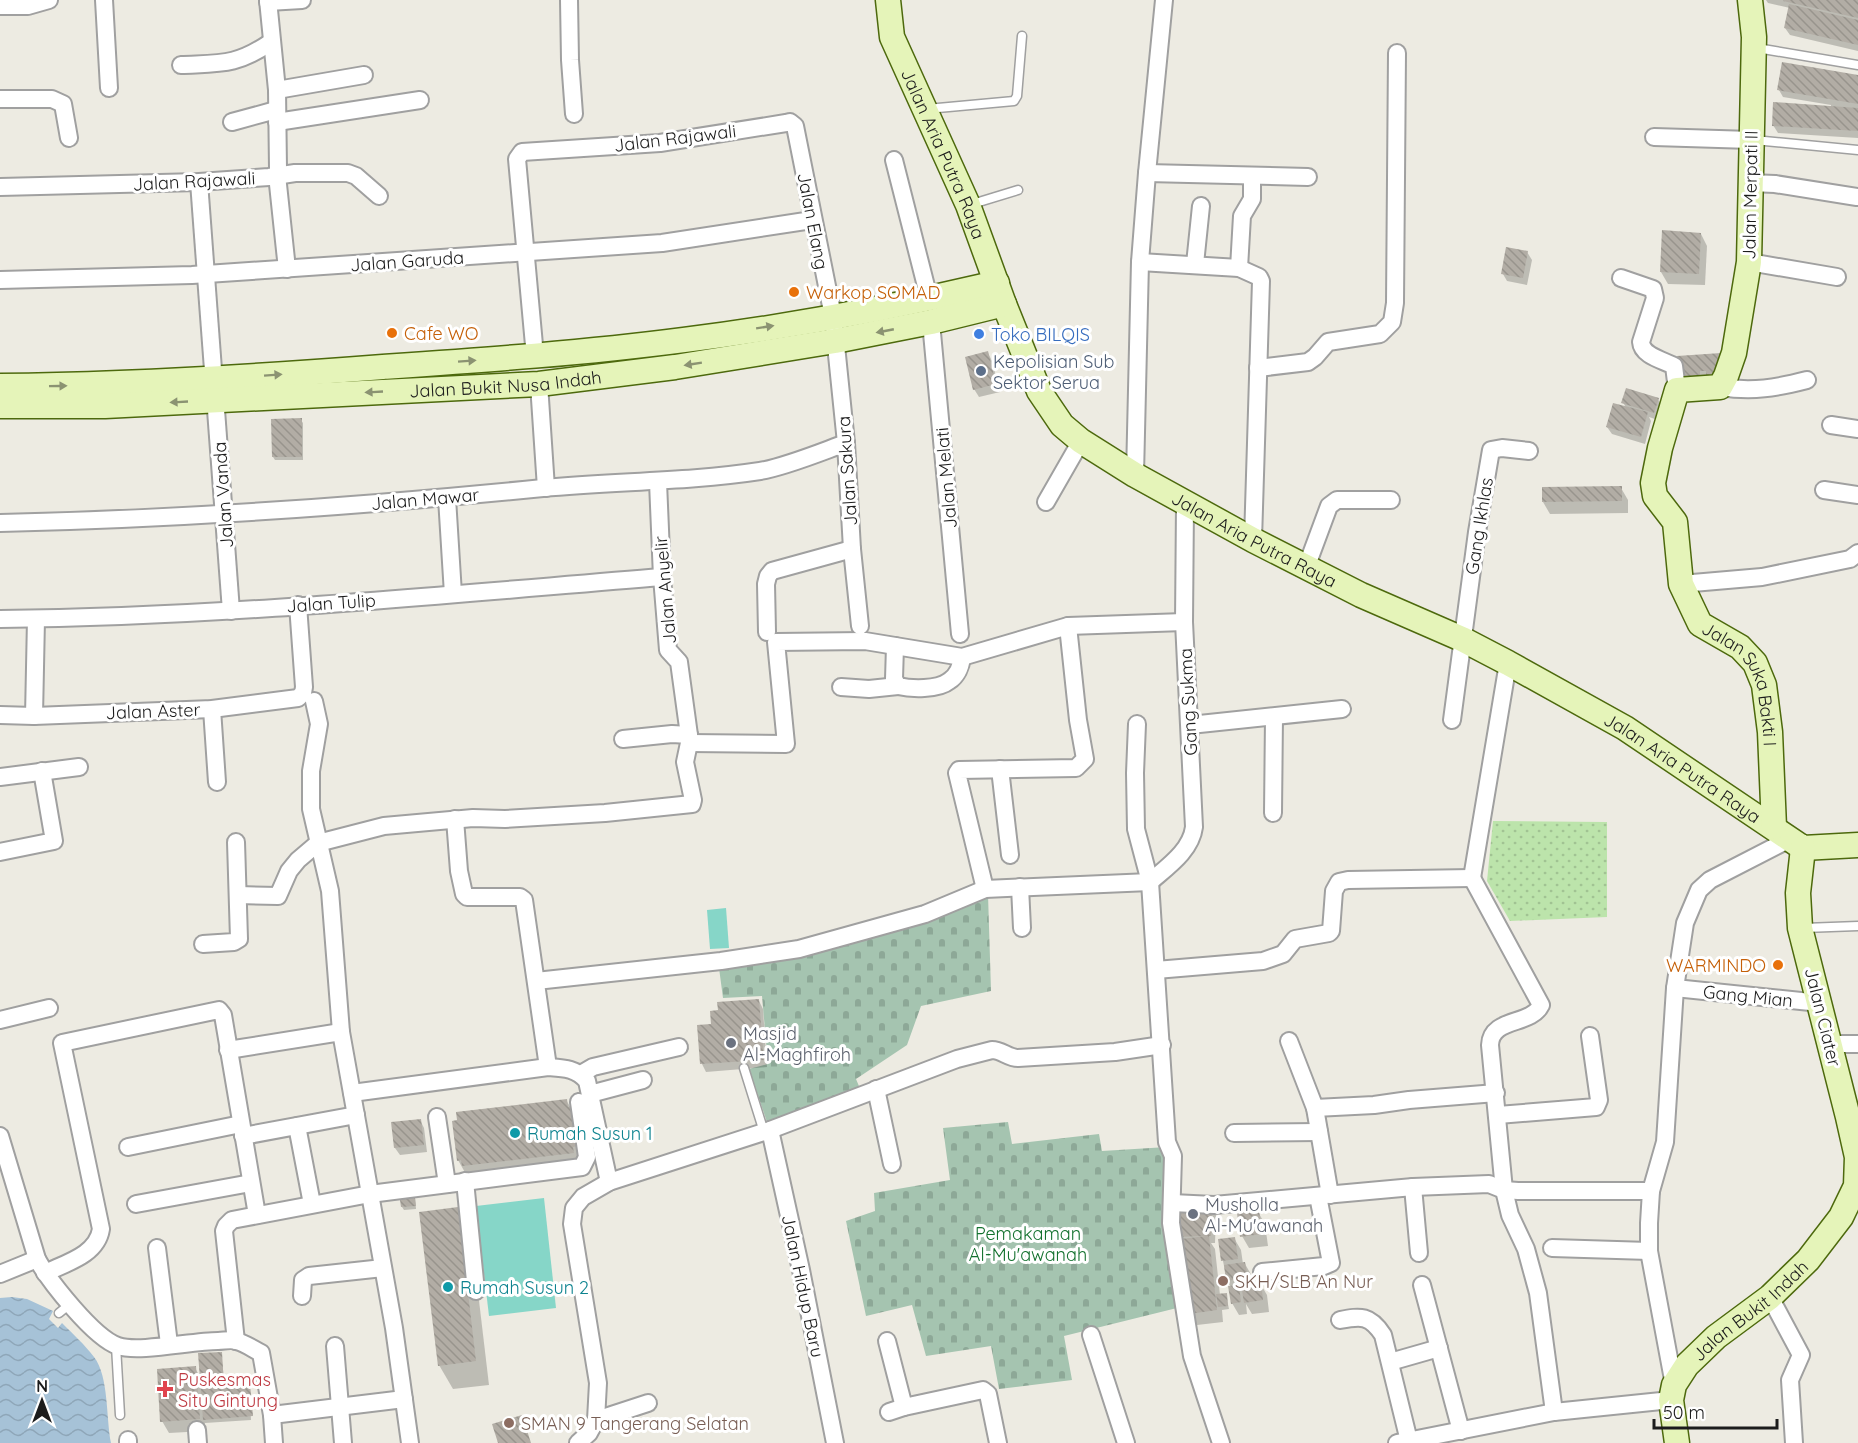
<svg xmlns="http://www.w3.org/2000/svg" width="1858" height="1443" viewBox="0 0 1858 1443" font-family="Quicksand,sans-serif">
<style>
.grass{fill:url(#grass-dots)}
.cemetery{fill:url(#cemetery-stones)}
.pitch{fill:#86d6c8}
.water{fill:url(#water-waves)}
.shadow{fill:#0003}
.building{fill:url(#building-back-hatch)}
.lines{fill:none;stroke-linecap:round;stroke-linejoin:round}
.lane-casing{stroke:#a0a0a0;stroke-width:11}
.street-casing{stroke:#a0a0a0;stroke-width:20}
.secondary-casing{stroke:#4d690d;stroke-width:27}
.lane{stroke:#fff;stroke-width:8}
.street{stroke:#fff;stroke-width:16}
.secondary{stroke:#e5f4b9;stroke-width:24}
.oneway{fill:#8b9372}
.food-dot{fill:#e8710a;stroke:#fff;stroke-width:2}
.shop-dot{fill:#3f7fe0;stroke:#fff;stroke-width:2}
.service-dot{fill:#5c6f8a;stroke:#fff;stroke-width:2}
.worship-dot{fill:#6b7280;stroke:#fff;stroke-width:2}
.culture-dot{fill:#0f9aa8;stroke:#fff;stroke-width:2}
.education-dot{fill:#8d6e63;stroke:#fff;stroke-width:2}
.health-dot{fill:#e0444e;stroke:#fff;stroke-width:2}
.labels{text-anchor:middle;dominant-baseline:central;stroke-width:6;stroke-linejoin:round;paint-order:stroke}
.street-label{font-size:18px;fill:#1c1c1c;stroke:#fff}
.food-label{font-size:18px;fill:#c56008;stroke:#fff;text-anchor:start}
.shop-label{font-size:18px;fill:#366cbe;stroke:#fff;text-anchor:start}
.service-label{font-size:18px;fill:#4e5e75;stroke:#fff;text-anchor:start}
.worship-label{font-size:18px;fill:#5b616d;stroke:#fff;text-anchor:start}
.culture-label{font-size:18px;fill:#0d838f;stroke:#fff;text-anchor:start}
.park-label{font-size:18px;fill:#13712e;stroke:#fff}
.education-label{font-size:18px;fill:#785e54;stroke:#fff;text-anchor:start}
.health-label{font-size:18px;fill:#be3a42;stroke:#fff;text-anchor:start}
</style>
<defs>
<pattern id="grass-dots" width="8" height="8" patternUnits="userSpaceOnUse" patternTransform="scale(1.5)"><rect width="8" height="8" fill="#bce4ab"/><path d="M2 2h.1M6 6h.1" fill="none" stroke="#a1c393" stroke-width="1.8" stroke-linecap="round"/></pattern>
<pattern id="cemetery-stones" width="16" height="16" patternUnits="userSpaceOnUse" patternTransform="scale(1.5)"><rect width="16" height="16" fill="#a5c4b0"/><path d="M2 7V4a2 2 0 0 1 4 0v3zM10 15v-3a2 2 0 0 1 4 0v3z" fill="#8da897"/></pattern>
<pattern id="water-waves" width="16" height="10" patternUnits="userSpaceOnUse" patternTransform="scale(1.5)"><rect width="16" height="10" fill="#a6c2d7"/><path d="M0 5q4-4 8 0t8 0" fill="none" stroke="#8ea6b8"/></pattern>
<pattern id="building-back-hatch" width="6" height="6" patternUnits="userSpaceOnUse" patternTransform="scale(1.5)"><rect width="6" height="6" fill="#b2ada5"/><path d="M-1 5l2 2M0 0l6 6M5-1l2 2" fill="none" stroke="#98948d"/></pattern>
</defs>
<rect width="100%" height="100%" fill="#edebe2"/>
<polygon class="grass" points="1493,821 1607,822 1607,917 1510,921 1487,881"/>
<g class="cemetery">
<polygon points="988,894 991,991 921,1006 907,1045 856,1079 861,1091 768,1125 749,1069 768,1064 762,996 723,998 719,968"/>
<polygon points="1008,1122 1012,1144 1099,1134 1102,1151 1167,1147 1181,1307 1064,1336 1072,1380 999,1389 991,1346 926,1356 912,1305 866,1316 846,1221 875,1211 874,1193 950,1180 943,1128"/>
</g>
<g class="pitch">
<polygon points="726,908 729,948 710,949 707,910"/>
<polygon points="544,1198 556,1308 489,1316 476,1206"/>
</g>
<path class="water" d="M12 1297 27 1299 53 1311 49 1319 58 1328 62 1323C73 1334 85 1345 94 1357 109 1376 106 1419 111 1443H0V1298Z"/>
<g class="shadow">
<polygon points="1766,0 1858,0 1858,51 1790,35 1785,28 1790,8 1768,3"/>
<polygon points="1858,76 1858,138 1778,133 1773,125 1831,108 1831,105 1783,97 1779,90"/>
<polygon points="1701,234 1707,246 1705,285 1668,284 1661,272"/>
<polygon points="1527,252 1532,260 1527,285 1507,281 1503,274"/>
<polygon points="988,353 992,361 1000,392 979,397 974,389"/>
<polygon points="1678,357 1725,377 1685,391"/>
<polygon points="1658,399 1662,407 1658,420 1649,417 1651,421 1645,444 1612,434 1607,427 1626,408 1623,402"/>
<polygon points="301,420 303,423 303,460 275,460 273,457"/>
<polygon points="1621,488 1628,500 1628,513 1550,514 1543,502"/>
<polygon points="759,1001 763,1009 767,1067 706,1072 702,1064 699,1026 712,1026"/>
<polygon points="566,1100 571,1108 586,1162 467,1176 458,1160 458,1121"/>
<polygon points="420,1120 424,1128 427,1152 400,1155 395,1148 392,1123"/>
<polygon points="415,1196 416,1209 404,1210 402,1207"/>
<polygon points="1211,1207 1216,1215 1215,1243 1211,1243 1215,1249 1220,1295 1226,1295 1229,1309 1222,1310 1223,1322 1197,1325 1191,1313 1178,1236"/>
<polygon points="457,1209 471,1233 489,1385 453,1389 439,1365"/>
<polygon points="1258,1212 1265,1224 1268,1246 1249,1248 1242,1236"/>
<polygon points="1234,1238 1241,1250 1243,1264 1245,1264 1252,1276 1253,1284 1260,1283 1267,1295 1269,1312 1252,1314 1246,1304 1247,1314 1239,1315 1232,1303 1231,1287 1227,1281 1223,1261"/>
<polygon points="221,1353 225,1387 249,1387 251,1420 205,1423 205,1431 169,1433 162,1421 195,1368 202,1380"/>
</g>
<g class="building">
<polygon points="1784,0 1858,0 1858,18 1783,1"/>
<polygon points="1789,4 1858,20 1858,45 1784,28"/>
<polygon points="1782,62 1858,75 1858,104 1777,90"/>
<polygon points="1773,102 1858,108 1858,131 1772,126"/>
<polygon points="1662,230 1701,233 1699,274 1660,272"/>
<polygon points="1506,247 1528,251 1523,278 1501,274"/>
<polygon points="988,351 996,384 973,390 965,357"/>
<polygon points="1721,353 1722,370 1719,379 1706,380 1706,371 1700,371 1700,383 1679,384 1677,356"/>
<polygon points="1626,388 1659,398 1654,413 1621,403"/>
<polygon points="1613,403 1648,412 1641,437 1606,427"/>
<polygon points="302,418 302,457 272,457 271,419"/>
<polygon points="1622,486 1622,501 1542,502 1542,487"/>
<polygon points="759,999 764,1060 700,1064 697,1025 711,1024 710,1011 718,1010 717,1002"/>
<polygon points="567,1099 568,1107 573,1106 578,1146 573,1147 574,1153 462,1166 461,1160 457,1161 452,1121 457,1120 456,1112"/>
<polygon points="421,1119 424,1145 394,1148 391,1122"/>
<polygon points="414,1191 416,1206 401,1207 399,1193"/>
<polygon points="1175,1204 1212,1206 1211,1236 1209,1236 1217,1310 1189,1314 1181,1239 1206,1236 1176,1237"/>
<polygon points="458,1207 476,1361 438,1366 419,1212"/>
<polygon points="1259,1210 1262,1234 1240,1237 1237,1213"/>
<polygon points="1235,1237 1238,1259 1221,1261 1218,1239"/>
<polygon points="1245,1262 1248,1278 1226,1281 1224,1265"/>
<polygon points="1261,1282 1263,1300 1244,1303 1241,1284"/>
<polygon points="1239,1285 1241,1302 1231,1304 1228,1286"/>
<polygon points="1227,1293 1228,1306 1218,1307 1216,1294"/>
<polygon points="222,1352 224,1386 250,1384 253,1416 203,1420 198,1353"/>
<polygon points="196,1366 200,1419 160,1422 157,1369"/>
<polygon points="522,1415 531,1443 498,1443 492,1424"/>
</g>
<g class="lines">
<defs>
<g id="lane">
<polyline points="1757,48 1858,65"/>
<polyline points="927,109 1014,101 1017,96 1022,36"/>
<polyline points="1754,140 1858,150"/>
<polyline points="969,205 1018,190"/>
<polyline points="1804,928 1858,926"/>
<polyline points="744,1068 764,1132"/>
<polyline points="59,1313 70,1304"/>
<polyline points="116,1346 120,1415"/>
</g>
<g id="street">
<polyline points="104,0 109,88"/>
<polyline points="268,0 277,90 278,169 277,175 287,269"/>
<polyline points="569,0 570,60 574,114"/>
<polyline points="268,2 302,0"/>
<polyline points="0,6 28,6 49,0"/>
<path d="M181 65C221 63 236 66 271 42"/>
<polyline points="277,90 364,75"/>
<polyline points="0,99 52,99 63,104 69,138"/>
<polyline points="232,122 276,110"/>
<polyline points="277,122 420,100"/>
<polyline points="1654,137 1751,140"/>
<polyline points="894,160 929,298"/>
<polyline points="1147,173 1308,177"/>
<polyline points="199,182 231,611"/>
<polyline points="1750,183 1775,184 1857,197"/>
<polyline points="0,187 199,182 269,177 295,173 348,173 356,176 379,196"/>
<polyline points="1140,262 1239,268 1259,277 1261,281 1253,540"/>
<polyline points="1749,262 1837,277"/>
<polyline points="1195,264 1201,206"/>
<polyline points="1239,268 1242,216 1252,199 1252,176"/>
<path d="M1621 278 1653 289 1655 298 1641 342C1642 356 1663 360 1674 366L1677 390"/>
<polyline points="0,280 192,275 662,243 812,220"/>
<polyline points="931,322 960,634"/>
<polyline points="535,356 517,159 522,152 660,143 786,123 790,122 795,126 833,316 846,443 852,549 860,626"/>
<polyline points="1258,368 1308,362 1315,357 1328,342 1380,334 1392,322 1395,303 1397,53"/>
<polyline points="539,384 546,488"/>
<path d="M1720 387C1753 392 1776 388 1807 380"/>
<polyline points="1831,425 1858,429"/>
<polyline points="1135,475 1140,262 1147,173 1164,0"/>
<polyline points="1824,490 1858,495"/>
<polyline points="447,498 453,594"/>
<polyline points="1046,502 1081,441"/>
<path d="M0 523C181 519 362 506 543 488 615 481 688 482 760 471 785 467 821 452 846 443"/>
<polyline points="1306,568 1329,506 1337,500 1391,500"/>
<polyline points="1681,584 1762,577 1850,559 1858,553"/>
<path d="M0 619C221 617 441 595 662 577"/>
<polyline points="767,632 766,584 768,576 772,571 852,549"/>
<path d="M895 646 894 679 898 686C911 689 938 690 949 681 957 676 961 666 962 657"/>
<polyline points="841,687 869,689 898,686"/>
<polyline points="314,701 319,724 311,771 311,809 330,891 341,1032 394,1328 410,1443"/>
<polyline points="212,709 217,782"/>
<polyline points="0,715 34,716 212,709 298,698 303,693 304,687 298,605"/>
<polyline points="34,716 36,619"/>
<polyline points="1452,720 1477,532 1491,450 1502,448 1529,451"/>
<polyline points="1137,724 1135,773 1136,829 1150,882 1167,1142 1173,1156 1171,1223 1192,1356 1221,1443"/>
<polyline points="1190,725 1342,709"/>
<polyline points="623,739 672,734 689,735"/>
<polyline points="689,743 786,744 776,642 865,641 962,657 1068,626 1184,622"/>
<polyline points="1000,769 1010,855"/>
<polyline points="0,777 79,767"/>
<polyline points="1273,813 1274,717"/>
<polyline points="455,819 459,871 464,894 467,897 520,897 524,900 548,1067"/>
<polyline points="0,852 54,841 42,771"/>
<polyline points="1472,878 1508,663"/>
<path d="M1150 882C1167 867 1191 851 1194 827L1184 622 1185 504"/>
<polyline points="1020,887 1022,928"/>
<polyline points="985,889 957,773 959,770 1076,768 1085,759 1078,720 1068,626"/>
<polyline points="238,895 278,896 289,871 298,860 318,843 384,826 473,818 505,819 605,813 692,804 693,800 685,762 689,743 689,735 679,662 668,650 662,577 658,482"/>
<polyline points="203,944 234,942 239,939 236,842"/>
<polyline points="1156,970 1263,961 1283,954 1295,939 1329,933 1331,931 1334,891 1339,882 1348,880 1472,878"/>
<polyline points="536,981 721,961 799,949 925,914 985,889 1150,882"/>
<polyline points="1675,988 1820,1003"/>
<polyline points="0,1020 49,1008"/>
<polyline points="1289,1041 1315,1108 1374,1105 1409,1100 1496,1093"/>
<polyline points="1829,1044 1858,1044"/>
<polyline points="228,1050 341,1032"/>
<polyline points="581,1074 593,1067 679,1047"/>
<polyline points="876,1089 892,1164"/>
<path d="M352 1093 548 1067C563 1068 576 1068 587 1081L609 1182"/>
<polyline points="590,1094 643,1080"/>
<polyline points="1315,1108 1330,1195"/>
<polyline points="1498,1115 1596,1107 1599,1100 1590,1036"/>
<polyline points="437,1117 447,1184"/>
<polyline points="297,1126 312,1204"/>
<polyline points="770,1130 801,1270 835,1443"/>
<polyline points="1234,1133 1319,1132"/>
<path d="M0 1136 37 1259C49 1281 94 1338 118 1346 139 1353 192 1341 218 1341 224 1341 231 1339 236 1341 245 1343 253 1349 261 1353L272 1415 274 1443"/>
<polyline points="243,1136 356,1115"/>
<polyline points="128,1147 241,1124"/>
<polyline points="465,1181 476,1291"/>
<polyline points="1413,1187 1419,1253"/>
<polyline points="1172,1203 1214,1205 1413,1187 1489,1184 1504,1190 1518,1191 1651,1191"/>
<polyline points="136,1204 251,1183"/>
<polyline points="157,1248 169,1344"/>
<polyline points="1552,1248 1649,1251"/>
<polyline points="1262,1272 1324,1266 1331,1263 1318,1196"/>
<path d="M45 1273C66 1263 97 1255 101 1229L62 1043 219 1010 223 1015 257 1215"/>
<polyline points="0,1274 37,1259"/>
<polyline points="1422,1285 1461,1431"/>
<polyline points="302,1296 303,1280 309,1276 383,1268"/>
<polyline points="1770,1297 1801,1355 1790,1380 1794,1443"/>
<path d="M1340 1320C1361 1316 1370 1315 1383 1335L1409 1441"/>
<polyline points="1091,1335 1126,1443"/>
<polyline points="236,1341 224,1231 226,1226 232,1220 370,1194 582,1167 587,1157 579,1102"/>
<polyline points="887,1341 904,1407"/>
<polyline points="335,1346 343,1443"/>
<polyline points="1397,1360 1439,1348"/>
<polyline points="1674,1385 1649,1251 1649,1223 1651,1191 1665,1142 1675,988 1685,923 1699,890 1710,880 1788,840"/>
<polyline points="889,1412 904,1407 983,1390 988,1394 998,1443"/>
<polyline points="1554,1412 1671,1400"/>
<polyline points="272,1415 404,1399"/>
<polyline points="596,1420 648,1403"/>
<polyline points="197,1430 198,1443"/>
<polyline points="128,1440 128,1443"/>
<path d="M578 1443 589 1433 596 1420 598 1383 572 1224 574 1208 583 1197 609 1182 770 1130 957 1059 992 1050C1002 1050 1008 1058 1018 1058L1115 1052 1162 1045"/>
<path d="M1397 1443 1554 1412 1538 1293 1526 1249 1510 1215 1504 1190 1490 1045C1491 1017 1531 1026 1541 1005L1472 878"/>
</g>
<g id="secondary">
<path id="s1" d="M888 0 892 37 968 205 1004 304 1039 391 1062 425 1081 441 1135 475 1253 540 1361 595 1462 639 1508 663 1625 728 1803 848 1858 845"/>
<path id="s2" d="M1750 0 1754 37 1749 262 1734 353 1726 376 1720 387 1677 390 1660 448 1653 483 1655 496 1675 522 1681 584 1700 624 1740 647 1755 663 1764 685 1770 732 1774 827"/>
<path d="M0 386C128 385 255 377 383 367 483 360 584 353 684 340 788 327 895 307 997 283"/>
<path id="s3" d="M0 406H105L539 384 675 367 835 341 931 322 1004 304"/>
<path id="s4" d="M1677 1443 1671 1400 1674 1385 1687 1365 1716 1337 1770 1297 1808 1260 1841 1217 1856 1186 1857 1157 1848 1117 1800 928 1798 893 1803 848"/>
</g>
</defs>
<use href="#lane" class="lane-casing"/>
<use href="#street" class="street-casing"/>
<use href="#secondary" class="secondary-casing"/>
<use href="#lane" class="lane"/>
<use href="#street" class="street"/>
<use href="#secondary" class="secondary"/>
</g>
<defs><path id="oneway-solid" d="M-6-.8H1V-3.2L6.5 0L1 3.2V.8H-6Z" transform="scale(1.5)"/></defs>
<g class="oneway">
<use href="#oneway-solid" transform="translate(765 327) rotate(-9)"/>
<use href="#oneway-solid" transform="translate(885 331) rotate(169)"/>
<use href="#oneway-solid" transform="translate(467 361) rotate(-4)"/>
<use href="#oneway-solid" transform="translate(693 364) rotate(171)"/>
<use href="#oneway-solid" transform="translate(273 375) rotate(-4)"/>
<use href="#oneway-solid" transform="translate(58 386) rotate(-1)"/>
<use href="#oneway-solid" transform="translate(374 392) rotate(177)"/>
<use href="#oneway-solid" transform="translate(179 402) rotate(177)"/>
</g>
<g class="food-dot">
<circle cx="794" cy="292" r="6"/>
<circle cx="392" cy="333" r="6"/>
<circle cx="1778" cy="965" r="6"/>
</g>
<circle class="shop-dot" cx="979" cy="334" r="6"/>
<circle class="service-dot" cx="981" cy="371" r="6"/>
<g class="worship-dot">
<circle cx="731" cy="1043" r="6"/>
<circle cx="1193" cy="1214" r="6"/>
</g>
<g class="culture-dot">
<circle cx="515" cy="1133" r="6"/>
<circle cx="448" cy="1287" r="6"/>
</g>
<g class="education-dot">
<circle cx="1223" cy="1281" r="6"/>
<circle cx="509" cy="1423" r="6"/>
</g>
<path class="health-dot" d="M162 1380h6v6h6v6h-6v6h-6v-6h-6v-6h6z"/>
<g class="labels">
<g class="street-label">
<text transform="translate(675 138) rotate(-7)">Jalan Rajawali</text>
<text stroke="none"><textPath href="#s1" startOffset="165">Jalan Aria Putra Raya</textPath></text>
<text transform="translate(194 181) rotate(-3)">Jalan Rajawali</text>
<text transform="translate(1750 195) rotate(-89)">Jalan Merpati II</text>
<text transform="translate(813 221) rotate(79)">Jalan Elang</text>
<text transform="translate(407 261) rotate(-4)">Jalan Garuda</text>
<text stroke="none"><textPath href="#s3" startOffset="506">Jalan Bukit Nusa Indah</textPath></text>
<text transform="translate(847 471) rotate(-94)">Jalan Sakura</text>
<text transform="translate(946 478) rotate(-95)">Jalan Melati</text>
<text transform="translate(223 495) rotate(-94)">Jalan Vanda</text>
<text transform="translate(425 499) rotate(-5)">Jalan Mawar</text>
<text transform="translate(1479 526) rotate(-81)">Gang Ikhlas</text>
<text stroke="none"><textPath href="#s1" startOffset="686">Jalan Aria Putra Raya</textPath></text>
<text transform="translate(665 590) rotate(-95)">Jalan Anyelir</text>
<text transform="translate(331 603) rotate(-4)">Jalan Tulip</text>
<text stroke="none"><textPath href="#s2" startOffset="762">Jalan Suka Bakti I</textPath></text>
<text transform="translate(1188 702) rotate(-93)">Gang Sukma</text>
<text transform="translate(153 711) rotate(-2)">Jalan Aster</text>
<text stroke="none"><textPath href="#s1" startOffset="1172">Jalan Aria Putra Raya</textPath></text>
<text transform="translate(1748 996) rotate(6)">Gang Mian</text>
<text transform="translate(1823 1017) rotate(76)">Jalan Ciater</text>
<text transform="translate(803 1286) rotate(78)">Jalan Hidup Baru</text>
<text stroke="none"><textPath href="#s4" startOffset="166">Jalan Bukit Indah</textPath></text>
</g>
<g class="food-label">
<text x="806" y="292">Warkop SOMAD</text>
<text x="404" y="333">Cafe WO</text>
<text x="1766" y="965" text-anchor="end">WARMINDO</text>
</g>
<g class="shop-label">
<text x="991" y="334">Toko BILQIS</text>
</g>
<g class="service-label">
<text x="993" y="361">Kepolisian Sub<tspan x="993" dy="21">Sektor Serua</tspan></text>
</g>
<g class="worship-label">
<text x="743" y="1033">Masjid<tspan x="743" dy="21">Al-Maghfiroh</tspan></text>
<text x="1205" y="1204">Musholla<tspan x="1205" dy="21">Al-Mu'awanah</tspan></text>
</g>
<g class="culture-label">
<text x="527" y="1133">Rumah Susun 1</text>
<text x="460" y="1287">Rumah Susun 2</text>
</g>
<g class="park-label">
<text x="1028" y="1233">Pemakaman<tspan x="1028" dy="21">Al-Mu'awanah</tspan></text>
</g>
<g class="education-label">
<text x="1235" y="1281">SKH/SLB An Nur</text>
<text x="521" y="1423">SMAN 9 Tangerang Selatan</text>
</g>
<g class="health-label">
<text x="178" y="1379">Puskesmas<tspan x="178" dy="21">Situ Gintung</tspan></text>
</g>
</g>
<g transform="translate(42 1401)" stroke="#ffffff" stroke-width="4.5" paint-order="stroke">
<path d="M0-4.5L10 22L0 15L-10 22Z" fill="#1c1c1c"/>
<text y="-9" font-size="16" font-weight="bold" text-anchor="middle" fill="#1c1c1c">N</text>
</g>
<path d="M1654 1419v9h123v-9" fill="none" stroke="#1c1c1c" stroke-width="3"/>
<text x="1663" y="1419" font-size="18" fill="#1c1c1c" stroke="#ffffff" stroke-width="4.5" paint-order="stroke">50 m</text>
</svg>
